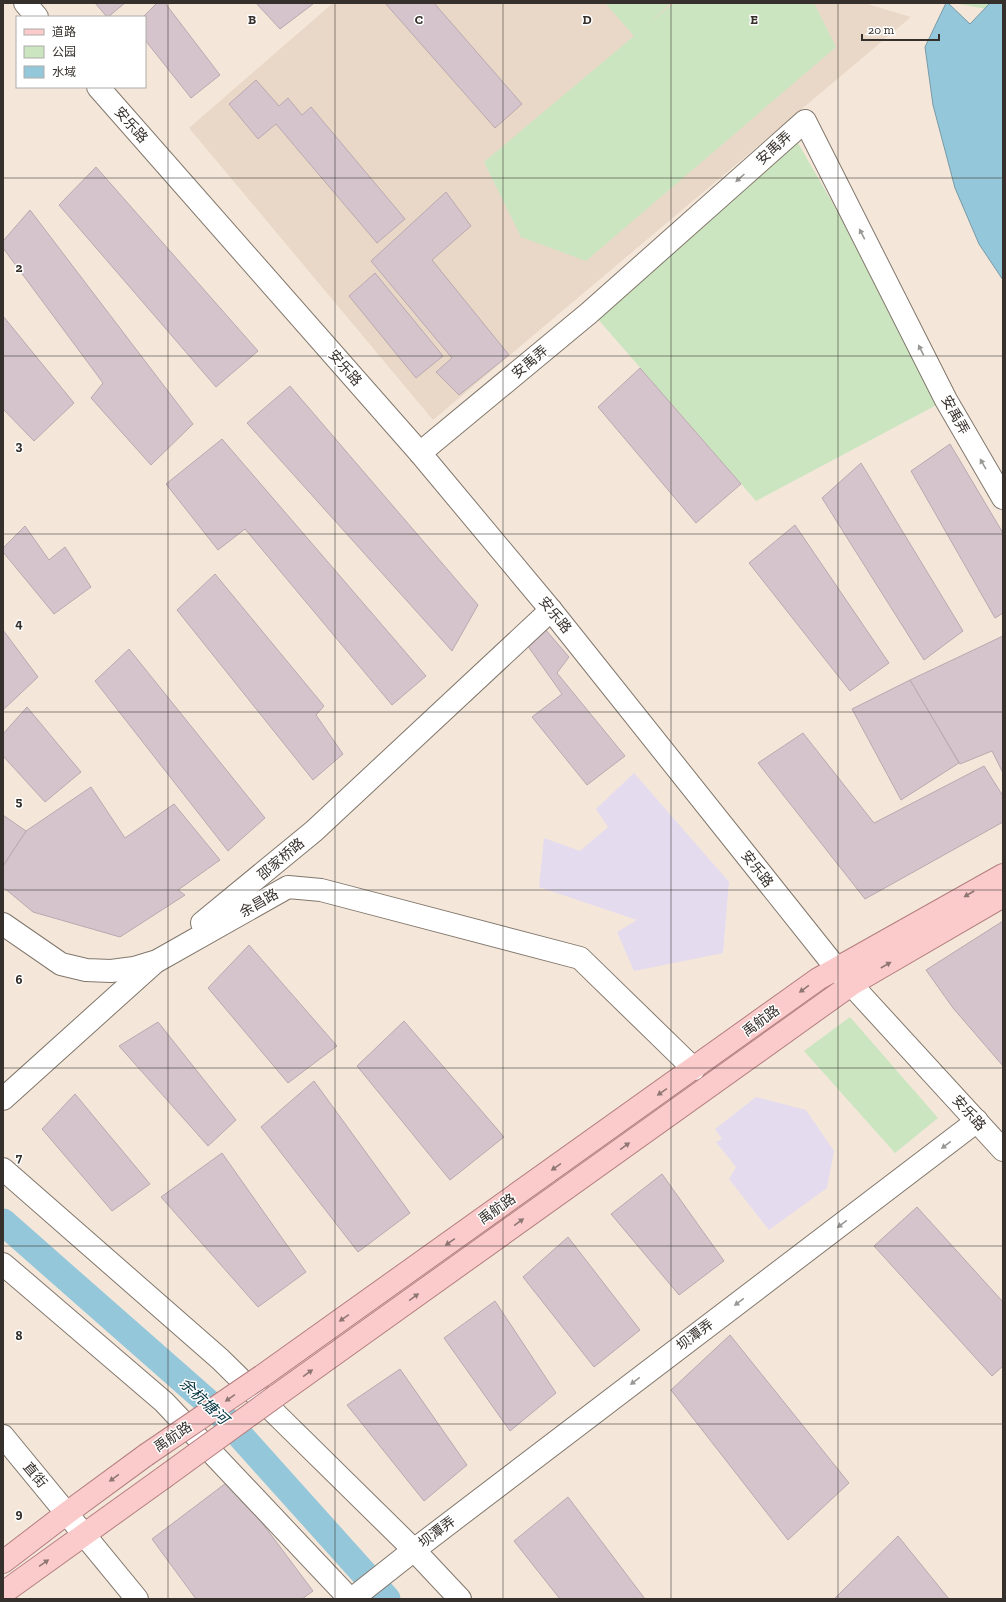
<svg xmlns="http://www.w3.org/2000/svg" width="1006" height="1602" viewBox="0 0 1006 1602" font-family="'Zilla Slab','Noto Sans SC',serif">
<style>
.commercial{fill:#e4dbef}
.built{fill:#e9d8c7}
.green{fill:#cbe5c0}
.water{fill:#95c7da;stroke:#789aa6}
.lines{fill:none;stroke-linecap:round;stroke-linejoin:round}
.canal{stroke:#95c7da;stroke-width:27}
.building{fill:#d5c4cb;stroke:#b9a9b0}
.minor-casing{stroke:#82776c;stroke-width:24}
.major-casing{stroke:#b47e7e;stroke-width:24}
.minor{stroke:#fff;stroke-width:22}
.major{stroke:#fbcbcc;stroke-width:22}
.major-bridge-casing{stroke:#b47e7e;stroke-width:24;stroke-linecap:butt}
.major-bridge{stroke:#fbcbcc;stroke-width:22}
.oneway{fill:#9a9895}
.oneway2{fill:#8e7673}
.grid{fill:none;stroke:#35302b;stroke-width:1;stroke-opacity:0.55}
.labels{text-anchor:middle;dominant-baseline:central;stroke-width:3;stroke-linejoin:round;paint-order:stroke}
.street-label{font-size:14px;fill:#35302b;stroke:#fff}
.water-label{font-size:15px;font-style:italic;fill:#01303e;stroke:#fff}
.grid-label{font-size:13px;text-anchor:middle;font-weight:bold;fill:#35302b;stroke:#fff;stroke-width:3;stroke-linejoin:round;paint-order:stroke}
</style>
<rect width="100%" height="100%" fill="#f4e7da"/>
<g class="commercial">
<polygon points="634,773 729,882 723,953 634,971 617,932 637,920 539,887 544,838 580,851 608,827 596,809"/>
<polygon points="756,1097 806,1110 834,1151 827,1188 769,1230 729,1179 736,1167 716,1142 722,1139 715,1129"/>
</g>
<polygon class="built" points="333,3 864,3 911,17 433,420 189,128"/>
<g class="green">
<polygon points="605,3 671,3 648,24 674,3 814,3 836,47 586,261 521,237 484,162 634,36"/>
<polygon points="954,3 1003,3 1003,12"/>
<polygon points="798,143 946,400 756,501 597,318"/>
<polygon points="850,1017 938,1118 895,1153 804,1051"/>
</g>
<polygon class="water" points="946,3 948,3 970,24 990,3 1003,3 1003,280 979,244 955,188 933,105 925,47"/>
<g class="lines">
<polyline class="canal" points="3,1222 219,1412 387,1599"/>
</g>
<g class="building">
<polygon points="95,3 125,3 108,17 107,17"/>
<polygon points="157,3 165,3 220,75 191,98 145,40 145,17 143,17"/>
<polygon points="256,3 312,3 313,4 280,29"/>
<polygon points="385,3 434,3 522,104 495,128"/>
<polygon points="256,80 279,106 288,98 302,115 311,107 405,219 377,243 276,124 258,139 229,104"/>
<polygon points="96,167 258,351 216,387 59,205"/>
<polygon points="446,192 471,226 432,260 509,355 459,395 436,372 452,358 371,261"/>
<polygon points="30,210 193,424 151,465 91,398 103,383 3,248 3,241"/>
<polygon points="375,273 443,356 416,378 349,296"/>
<polygon points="3,316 74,403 34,441 3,409"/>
<polygon points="640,368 741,484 696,523 598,407"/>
<polygon points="290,386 478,605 452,651 247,423"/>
<polygon points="222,439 426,676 392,705 245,529 218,550 166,484"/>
<polygon points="950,444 1003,533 1003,613 995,618 911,471"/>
<polygon points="861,463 963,631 924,660 822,498"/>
<polygon points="795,525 889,663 850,691 749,563"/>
<polygon points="25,526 49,560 65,547 91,587 54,614 3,552 3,548"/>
<polygon points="215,574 324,706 316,715 343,754 313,780 177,610"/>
<polygon points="545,629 569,657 557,673 625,756 587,785 532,717 562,694 527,645"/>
<polygon points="3,630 38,677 3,710"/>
<polygon points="1003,636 1003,773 992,751 960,764 910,680"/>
<polygon points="129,649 265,818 228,851 95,681"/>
<polygon points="910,680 959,763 901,800 852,709"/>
<polygon points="27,707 81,772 45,802 3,756 3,734"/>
<polygon points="803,733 874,823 984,766 1003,796 1003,822 865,899 758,763"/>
<polygon points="91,787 125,838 174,804 220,860 178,890 185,895 120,937 33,912 3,887 3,866 26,831"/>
<polygon points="3,815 26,831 3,866"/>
<polygon points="1003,921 1003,1066 953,1008 926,970"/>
<polygon points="249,945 337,1046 288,1083 208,988"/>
<polygon points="404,1021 504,1137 450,1180 357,1066"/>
<polygon points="158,1022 236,1120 208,1146 119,1046"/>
<polygon points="314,1081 410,1213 358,1252 261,1127"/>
<polygon points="75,1094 150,1184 112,1211 42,1129"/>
<polygon points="222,1153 306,1272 258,1307 161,1197"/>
<polygon points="662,1174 724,1261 679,1295 611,1214"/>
<polygon points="917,1207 1003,1302 1003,1366 992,1376 874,1246"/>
<polygon points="568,1237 640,1330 594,1367 523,1277"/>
<polygon points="495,1301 556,1393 510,1431 444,1338"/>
<polygon points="730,1335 849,1483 788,1540 671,1390"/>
<polygon points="400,1369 467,1465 424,1501 347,1405"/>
<polygon points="230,1480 313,1591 302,1599 196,1599 152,1539"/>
<polygon points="568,1497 645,1599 560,1599 514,1541"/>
<polygon points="898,1536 949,1599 834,1599"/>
</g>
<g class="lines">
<defs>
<g id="minor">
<polyline points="25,3 37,17"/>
<polyline points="98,87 420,453 551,610 837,969 1003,1150"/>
<polyline points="420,453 589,313 805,121 946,400 1003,498"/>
<polyline points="202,923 314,831 551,610"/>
<polyline points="3,924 61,964 86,970 111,971 134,968 157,961 288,887 321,890 580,958 694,1069"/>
<polyline points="3,1099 154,963"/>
<polyline points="3,1169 220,1359 414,1550 460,1599"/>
<polyline points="3,1264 164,1402 350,1599"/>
<polyline points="3,1436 137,1599"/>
<polyline points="352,1599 414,1550 977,1121"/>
</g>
<g id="major">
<polyline points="262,1376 818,979 1003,875"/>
<polyline points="276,1396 852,984 1003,896"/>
<polyline points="3,1562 67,1513 146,1455"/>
<polyline points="3,1593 163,1478"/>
</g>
</defs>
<use href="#minor" class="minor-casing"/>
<use href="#major" class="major-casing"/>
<use href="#minor" class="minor"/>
<use href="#major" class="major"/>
<defs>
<g id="major-bridge">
<polyline points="146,1455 262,1376"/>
<polyline points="163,1478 276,1396"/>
</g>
</defs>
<use href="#major-bridge" class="major-bridge-casing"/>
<use href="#major-bridge" class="major-bridge"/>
</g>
<defs><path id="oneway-solid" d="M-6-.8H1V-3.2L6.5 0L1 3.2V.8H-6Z"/></defs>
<g class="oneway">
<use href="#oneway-solid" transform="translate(740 178) rotate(138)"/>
<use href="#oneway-solid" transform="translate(862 234) rotate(-117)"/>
<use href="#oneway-solid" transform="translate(921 350) rotate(-117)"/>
<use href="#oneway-solid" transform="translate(983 464) rotate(-120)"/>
<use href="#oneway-solid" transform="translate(946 1145) rotate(143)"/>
<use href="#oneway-solid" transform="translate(842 1224) rotate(143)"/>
<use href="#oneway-solid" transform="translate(739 1302) rotate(143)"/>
<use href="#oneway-solid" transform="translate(635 1381) rotate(143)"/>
</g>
<g class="oneway2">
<use href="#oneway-solid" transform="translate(969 894) rotate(150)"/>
<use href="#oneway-solid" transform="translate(886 965) rotate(-30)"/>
<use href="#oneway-solid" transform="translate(804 989) rotate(144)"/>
<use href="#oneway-solid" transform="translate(662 1092) rotate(145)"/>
<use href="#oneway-solid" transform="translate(625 1146) rotate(-36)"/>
<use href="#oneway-solid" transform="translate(556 1167) rotate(145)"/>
<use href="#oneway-solid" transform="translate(519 1222) rotate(-36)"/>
<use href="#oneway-solid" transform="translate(450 1242) rotate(145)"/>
<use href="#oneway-solid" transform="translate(414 1297) rotate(-36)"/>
<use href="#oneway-solid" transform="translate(344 1318) rotate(145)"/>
<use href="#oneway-solid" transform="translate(308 1373) rotate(-36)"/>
<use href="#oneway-solid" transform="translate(230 1398) rotate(146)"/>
<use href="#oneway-solid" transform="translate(114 1478) rotate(144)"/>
<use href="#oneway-solid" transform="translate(44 1563) rotate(-35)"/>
</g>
<path class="grid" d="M168 3V1599M335 3V1599M503 3V1599M671 3V1599M838 3V1599M3 178H1003M3 356H1003M3 534H1003M3 712H1003M3 890H1003M3 1068H1003M3 1246H1003M3 1424H1003"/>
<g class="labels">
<g class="street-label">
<text transform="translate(131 125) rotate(49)">安乐路</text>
<text transform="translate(774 148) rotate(-42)">安禹弄</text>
<text transform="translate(530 362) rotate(-40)">安禹弄</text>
<text transform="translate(345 368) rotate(49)">安乐路</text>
<text transform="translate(955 415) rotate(61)">安禹弄</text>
<text transform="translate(555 615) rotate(51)">安乐路</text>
<text transform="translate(281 859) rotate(-40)">邵家桥路</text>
<text transform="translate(757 869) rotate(52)">安乐路</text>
<text transform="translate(259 903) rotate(-30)">余昌路</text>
<text transform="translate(761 1021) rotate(-36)">禹航路</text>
<text transform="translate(969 1113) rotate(48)">安乐路</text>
<text transform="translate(497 1209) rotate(-35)">禹航路</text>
<text transform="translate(695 1335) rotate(-37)">坝潭弄</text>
<text transform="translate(173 1437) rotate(-34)">禹航路</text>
<text transform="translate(35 1475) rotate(50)">直街</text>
<text transform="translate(437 1532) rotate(-37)">坝潭弄</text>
</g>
<g class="water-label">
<text transform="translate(204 1401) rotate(43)">余杭塘河</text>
</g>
</g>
<g class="grid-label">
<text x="252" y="24">B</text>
<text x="419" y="24">C</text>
<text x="587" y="24">D</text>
<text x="754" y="24">E</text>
<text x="19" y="272">2</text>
<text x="19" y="450">3</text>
<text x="19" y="628">4</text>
<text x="19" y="806">5</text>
<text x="19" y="984">6</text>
<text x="19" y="1162">7</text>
<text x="19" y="1340">8</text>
<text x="19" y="1518">9</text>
</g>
<rect width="1006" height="1602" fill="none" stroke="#35302b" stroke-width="8"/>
<rect x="16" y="16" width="130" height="72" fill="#ffffff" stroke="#aeacaa"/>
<rect x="24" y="29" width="20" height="6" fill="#fbcbcc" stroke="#aeacaa"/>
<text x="52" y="36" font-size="12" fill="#35302b">道路</text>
<rect x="24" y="46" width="20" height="12" fill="#cbe5c0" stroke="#aeacaa"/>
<text x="52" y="56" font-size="12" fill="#35302b">公园</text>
<rect x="24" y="66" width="20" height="12" fill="#95c7da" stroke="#aeacaa"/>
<text x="52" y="76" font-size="12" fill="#35302b">水域</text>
<path d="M862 34v6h77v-6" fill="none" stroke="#35302b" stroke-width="2"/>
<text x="868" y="34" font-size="12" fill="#35302b" stroke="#ffffff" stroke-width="3" paint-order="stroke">20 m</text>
</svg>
